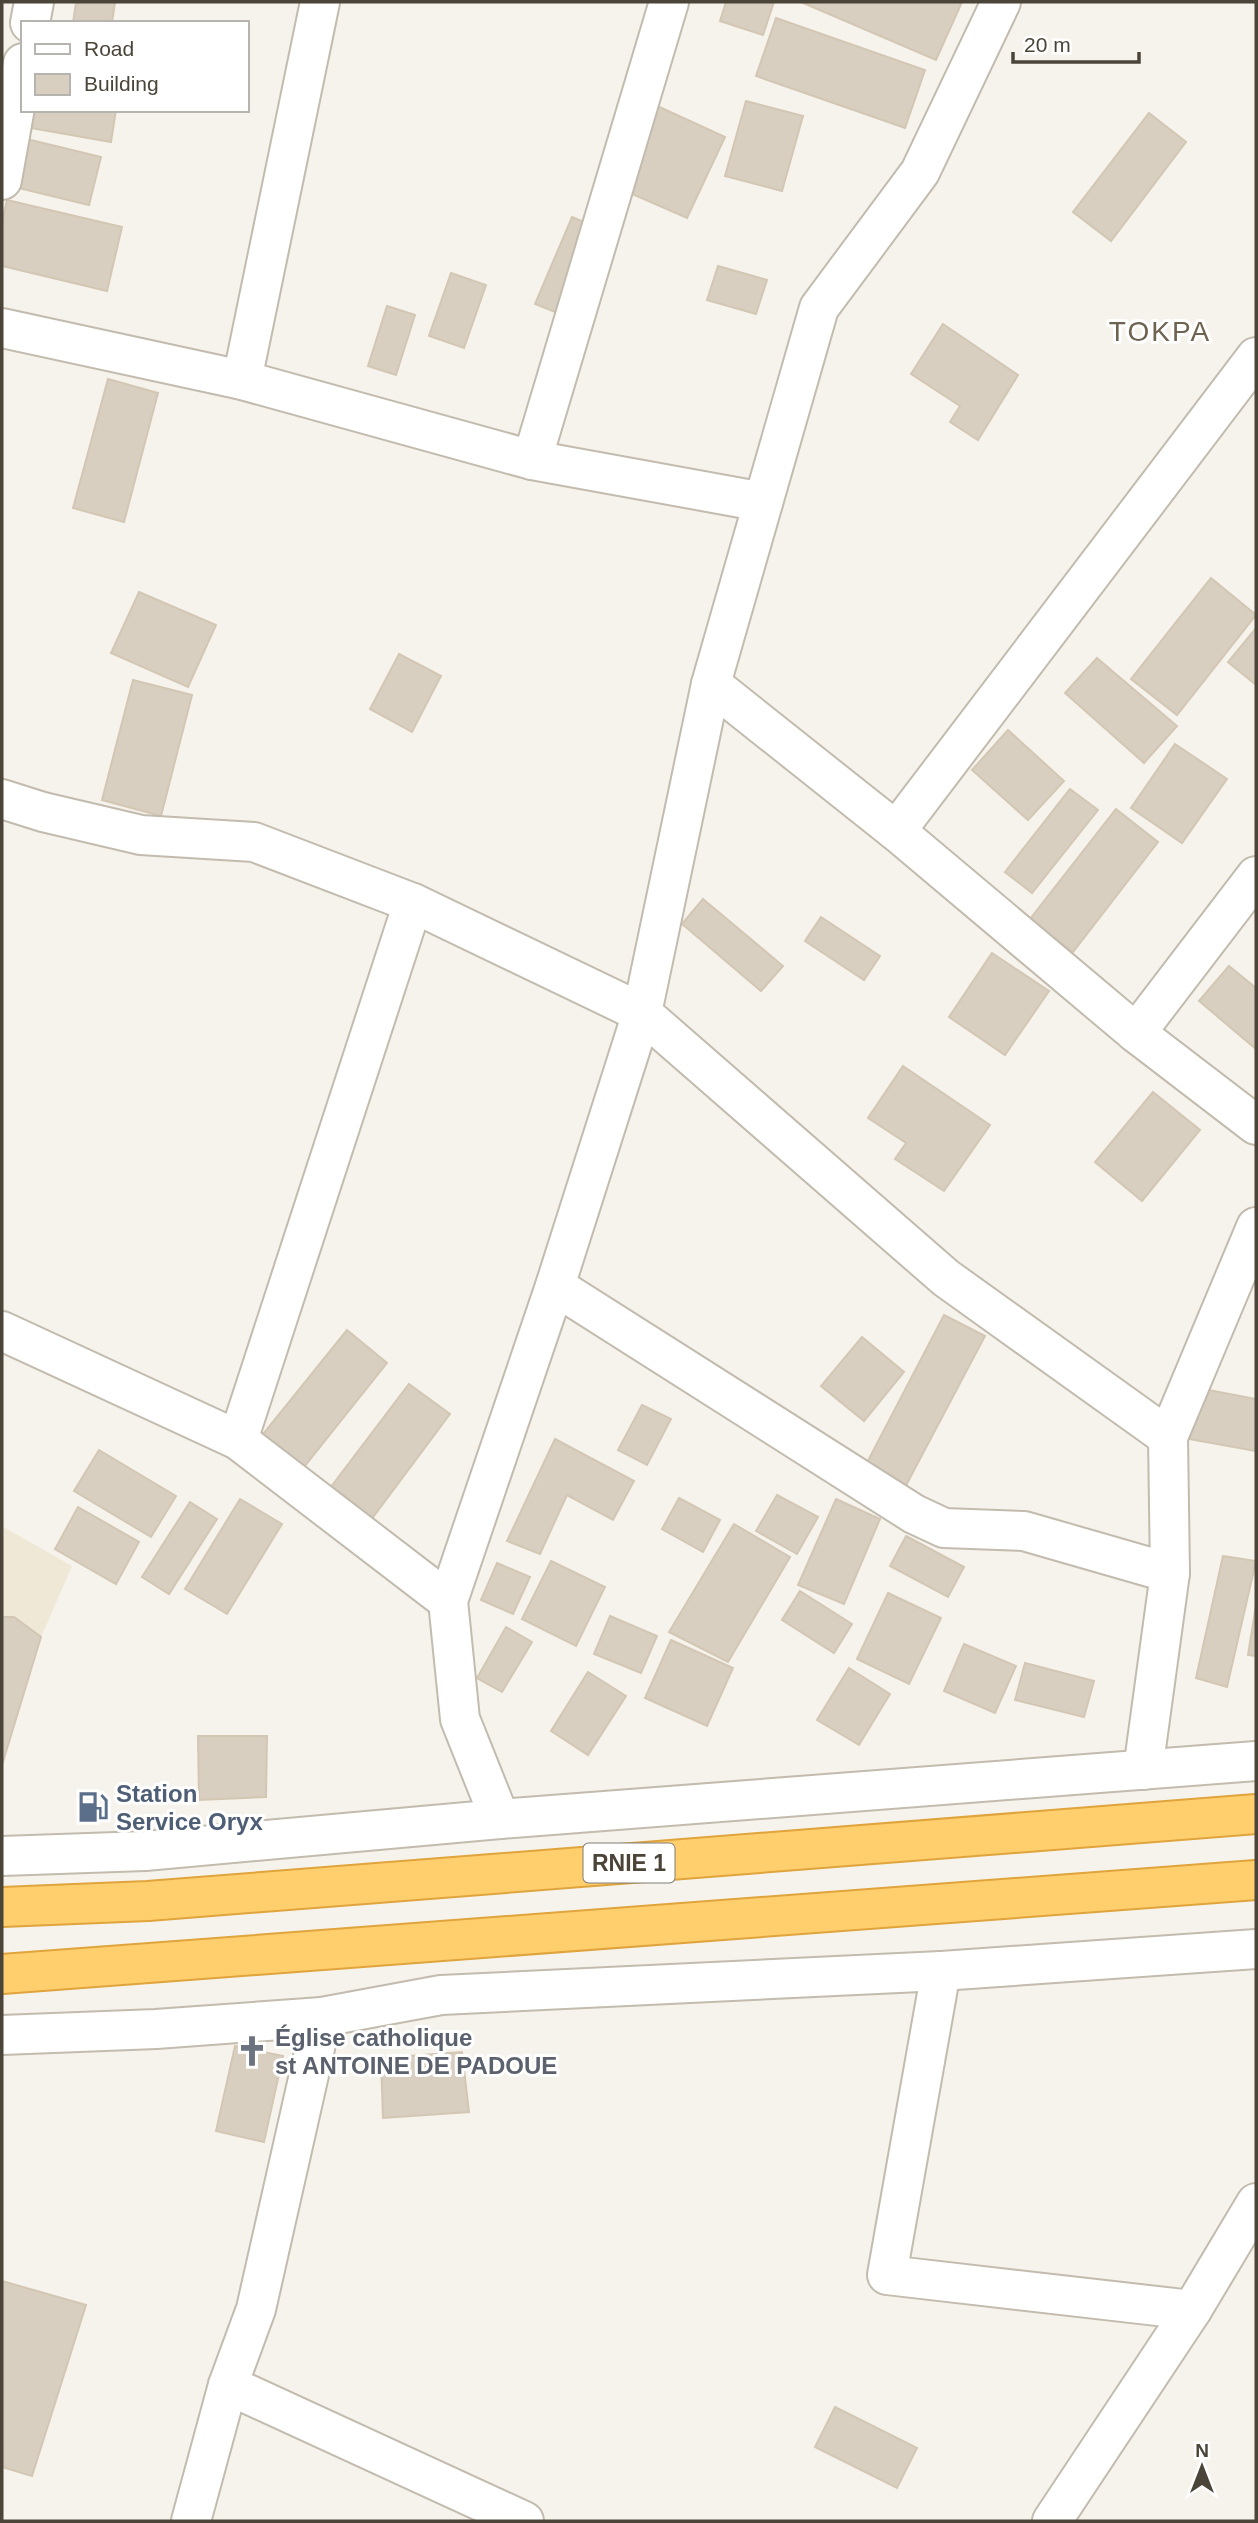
<svg xmlns="http://www.w3.org/2000/svg" width="1258" height="2523" viewBox="0 0 1258 2523" font-family="Arial,sans-serif">
<style>
.education{fill:#efe8d6}
.building{fill:#d8cfc1;stroke:#d3c7b4;stroke-width:2}
.lines{fill:none;stroke-linecap:round;stroke-linejoin:round}
.minor-casing{stroke:#c2bbae;stroke-width:42}
.highway-casing{stroke:#e0a43c;stroke-width:42}
.minor{stroke:#fff;stroke-width:38}
.highway{stroke:#ffcf6e;stroke-width:38}
.labels{text-anchor:middle;dominant-baseline:central;stroke-width:6;stroke-linejoin:round;paint-order:stroke}
.shield{fill:#fff;stroke:#817c74;stroke-width:2}
.shield-label{font-size:23px;font-weight:bold;fill:#4b4439}
.service-label{font-size:24px;font-weight:bold;fill:#4e5e75;stroke:#fff;text-anchor:start}
.worship-label{font-size:24px;font-weight:bold;fill:#5b616d;stroke:#fff;text-anchor:start}
.quarter-label{font-size:28px;letter-spacing:2px;fill:#6e6250;stroke:#fff}
</style>
<rect width="100%" height="100%" fill="#f6f3ec"/>
<polygon class="education" points="2,1526 72,1566 41,1637 2,1765"/>
<g class="building">
<polygon points="76,2 115,2 112,23 73,23"/>
<polygon points="726,2 774,2 763,35 720,21"/>
<polygon points="801,2 962,2 936,60"/>
<polygon points="776,18 925,70 905,128 756,76"/>
<polygon points="642,99 725,137 687,218 607,183"/>
<polygon points="746,101 803,116 782,191 725,176"/>
<polygon points="23,110 116,110 111,142 14,125"/>
<polygon points="1149,113 1186,142 1111,241 1073,212"/>
<polygon points="2,133 101,157 89,205 2,184"/>
<polygon points="7,200 122,227 107,291 2,266 2,222"/>
<polygon points="572,217 616,236 580,322 535,304"/>
<polygon points="718,266 767,280 756,314 707,300"/>
<polygon points="451,273 486,285 464,348 429,336"/>
<polygon points="387,306 415,315 396,375 368,366"/>
<polygon points="943,324 1018,375 978,440 950,422 960,406 911,374"/>
<polygon points="108,379 158,393 124,522 73,508"/>
<polygon points="1211,578 1256,615 1177,715 1131,679"/>
<polygon points="139,592 216,625 188,687 111,653"/>
<polygon points="1256,628 1256,685 1228,662"/>
<polygon points="399,654 441,676 412,732 370,709"/>
<polygon points="1097,658 1177,726 1144,763 1065,693"/>
<polygon points="133,680 192,695 161,816 102,800"/>
<polygon points="1008,730 1064,781 1028,820 972,770"/>
<polygon points="1175,744 1227,779 1182,843 1131,808"/>
<polygon points="1070,789 1098,810 1032,893 1005,872"/>
<polygon points="1116,809 1158,842 1073,952 1030,919"/>
<polygon points="703,899 783,966 761,991 682,924"/>
<polygon points="821,917 880,956 864,980 805,941"/>
<polygon points="992,953 1049,991 1005,1055 949,1017"/>
<polygon points="1229,966 1256,988 1256,1049 1199,1001"/>
<polygon points="903,1066 990,1125 944,1191 895,1159 906,1143 868,1118"/>
<polygon points="1153,1092 1200,1130 1142,1201 1095,1162"/>
<polygon points="944,1315 985,1336 901,1495 861,1474"/>
<polygon points="347,1330 387,1363 300,1472 259,1439"/>
<polygon points="862,1337 904,1372 864,1421 821,1386"/>
<polygon points="409,1384 450,1414 362,1532 321,1500"/>
<polygon points="1198,1388 1256,1399 1256,1451 1189,1439"/>
<polygon points="642,1405 671,1419 647,1465 618,1450"/>
<polygon points="555,1439 634,1481 613,1520 567,1495 540,1554 507,1541"/>
<polygon points="99,1450 176,1496 151,1537 74,1491"/>
<polygon points="777,1495 818,1517 797,1554 756,1531"/>
<polygon points="679,1498 720,1520 703,1552 662,1529"/>
<polygon points="240,1499 282,1524 227,1614 185,1589"/>
<polygon points="836,1499 880,1519 844,1604 798,1585"/>
<polygon points="190,1502 217,1519 169,1594 142,1577"/>
<polygon points="78,1507 139,1542 116,1584 55,1549"/>
<polygon points="734,1524 790,1557 728,1662 669,1632"/>
<polygon points="906,1536 964,1567 948,1597 890,1566"/>
<polygon points="1223,1556 1256,1561 1227,1687 1196,1678"/>
<polygon points="551,1561 605,1587 576,1646 522,1619"/>
<polygon points="497,1563 530,1577 513,1614 481,1600"/>
<polygon points="800,1591 852,1624 834,1653 782,1620"/>
<polygon points="888,1593 941,1618 909,1684 857,1659"/>
<polygon points="1256,1605 1256,1656 1248,1655"/>
<polygon points="610,1616 657,1636 641,1673 594,1654"/>
<polygon points="2,1617 14,1617 41,1637 2,1765"/>
<polygon points="506,1627 532,1642 502,1692 477,1678"/>
<polygon points="671,1640 733,1668 707,1726 645,1698"/>
<polygon points="964,1644 1016,1666 995,1713 944,1691"/>
<polygon points="1025,1663 1094,1681 1084,1717 1015,1700"/>
<polygon points="849,1668 890,1694 859,1745 817,1720"/>
<polygon points="588,1672 626,1696 588,1755 551,1731"/>
<polygon points="198,1736 267,1736 266,1797 199,1800"/>
<polygon points="235,2046 283,2056 264,2142 216,2131"/>
<polygon points="462,2052 469,2112 383,2118 381,2058"/>
<polygon points="2,2281 86,2305 32,2476 2,2467"/>
<polygon points="835,2407 917,2448 897,2488 815,2447"/>
</g>
<g class="lines">
<defs>
<g id="minor">
<polyline points="30,23 34,2"/>
<polyline points="2,180 23,63"/>
<polyline points="2,328 242,380 532,460 763,502"/>
<polyline points="242,380 320,2"/>
<polyline points="532,460 669,2"/>
<polyline points="711,684 896,831 1136,1033 1256,1125"/>
<polyline points="2,799 43,812 141,835 254,842 413,903 642,1013 946,1278 1168,1437"/>
<polyline points="896,831 1256,357"/>
<polyline points="1136,1033 1256,876"/>
<polyline points="555,1286 914,1514 944,1528 1024,1531 1170,1573"/>
<polyline points="2,1331 238,1440 448,1601"/>
<polyline points="238,1440 413,903"/>
<polyline points="1143,1770 1170,1573 1168,1437 1256,1227"/>
<polyline points="500,1819 460,1719 448,1601 555,1286 642,1013 711,684 819,308 920,172 1001,2"/>
<polyline points="2,1856 145,1851 500,1819 1256,1761"/>
<polyline points="941,1971 887,2275 1192,2310"/>
<polyline points="2,2035 156,2029 322,2017 441,1995 941,1971 1256,1949"/>
<polyline points="228,2385 524,2521"/>
<polyline points="191,2521 228,2385 256,2309 322,2017"/>
<polyline points="1052,2521 1192,2310 1256,2203"/>
</g>
<g id="highway">
<polyline points="2,1907 148,1901 1256,1814"/>
<polyline points="2,1974 1256,1880"/>
</g>
</defs>
<use href="#minor" class="minor-casing"/>
<use href="#highway" class="highway-casing"/>
<use href="#minor" class="minor"/>
<use href="#highway" class="highway"/>
</g>
<defs>
<symbol id="fuel-bare" viewBox="-9 -9 18 18"><path d="M-5.5-6h7V0h2V4h1.3V-2.5L3-4.5l.8-.8L6-3V5H2.5V1h-1V6h-7ZM-4.2-4.7v3.2H.2V-4.7Z" fill="#5c6f8a" stroke="#fff" stroke-width="2.5" paint-order="stroke"/></symbol>
<symbol id="church-bare" viewBox="-9 -9 18 18"><path d="M-1.2-6h2.4v3.5h3.3v2.4h-3.3V6h-2.4V-.1h-3.3v-2.4h3.3Z" fill="#6b7280" stroke="#fff" stroke-width="2.5" paint-order="stroke"/></symbol>
</defs>
<g fill-rule="evenodd">
<use href="#fuel-bare" x="71" y="1785" width="44" height="44"/>
<use href="#church-bare" x="230" y="2029" width="44" height="44"/>
</g>
<g class="labels">
<rect class="shield" x="583.5" y="1843.5" width="91" height="39" rx="5"/>
<g class="shield-label">
<text x="629" y="1863">RNIE 1</text>
</g>
<g class="service-label">
<text x="116" y="1793">Station<tspan x="116" dy="28">Service Oryx</tspan></text>
</g>
<g class="worship-label">
<text x="275" y="2037">Église catholique<tspan x="275" dy="28">st ANTOINE DE PADOUE</tspan></text>
</g>
<g class="quarter-label">
<text x="1160" y="331">TOKPA</text>
</g>
</g>
<rect width="1258" height="2523" fill="none" stroke="#4b4439" stroke-width="7"/>
<rect x="21" y="21" width="228" height="91" fill="#ffffff" stroke="#b7b4b0" stroke-width="2"/>
<rect x="35" y="44" width="35" height="10" fill="#ffffff" stroke="#b7b4b0" stroke-width="2"/>
<text x="84" y="56" font-size="21" fill="#4b4439">Road</text>
<rect x="35" y="74" width="35" height="21" fill="#d8cfc1" stroke="#b7b4b0" stroke-width="2"/>
<text x="84" y="91" font-size="21" fill="#4b4439">Building</text>
<g transform="translate(1202 2467)" stroke="#ffffff" stroke-width="5" paint-order="stroke">
<path d="M0-5L12 26L0 18L-12 26Z" fill="#4b4439"/>
<text y="-10" font-size="19" font-weight="bold" text-anchor="middle" fill="#4b4439">N</text>
</g>
<path d="M1013 52v10h126v-10" fill="none" stroke="#4b4439" stroke-width="3.5"/>
<text x="1024" y="52" font-size="21" fill="#4b4439" stroke="#ffffff" stroke-width="5" paint-order="stroke">20 m</text>
</svg>
